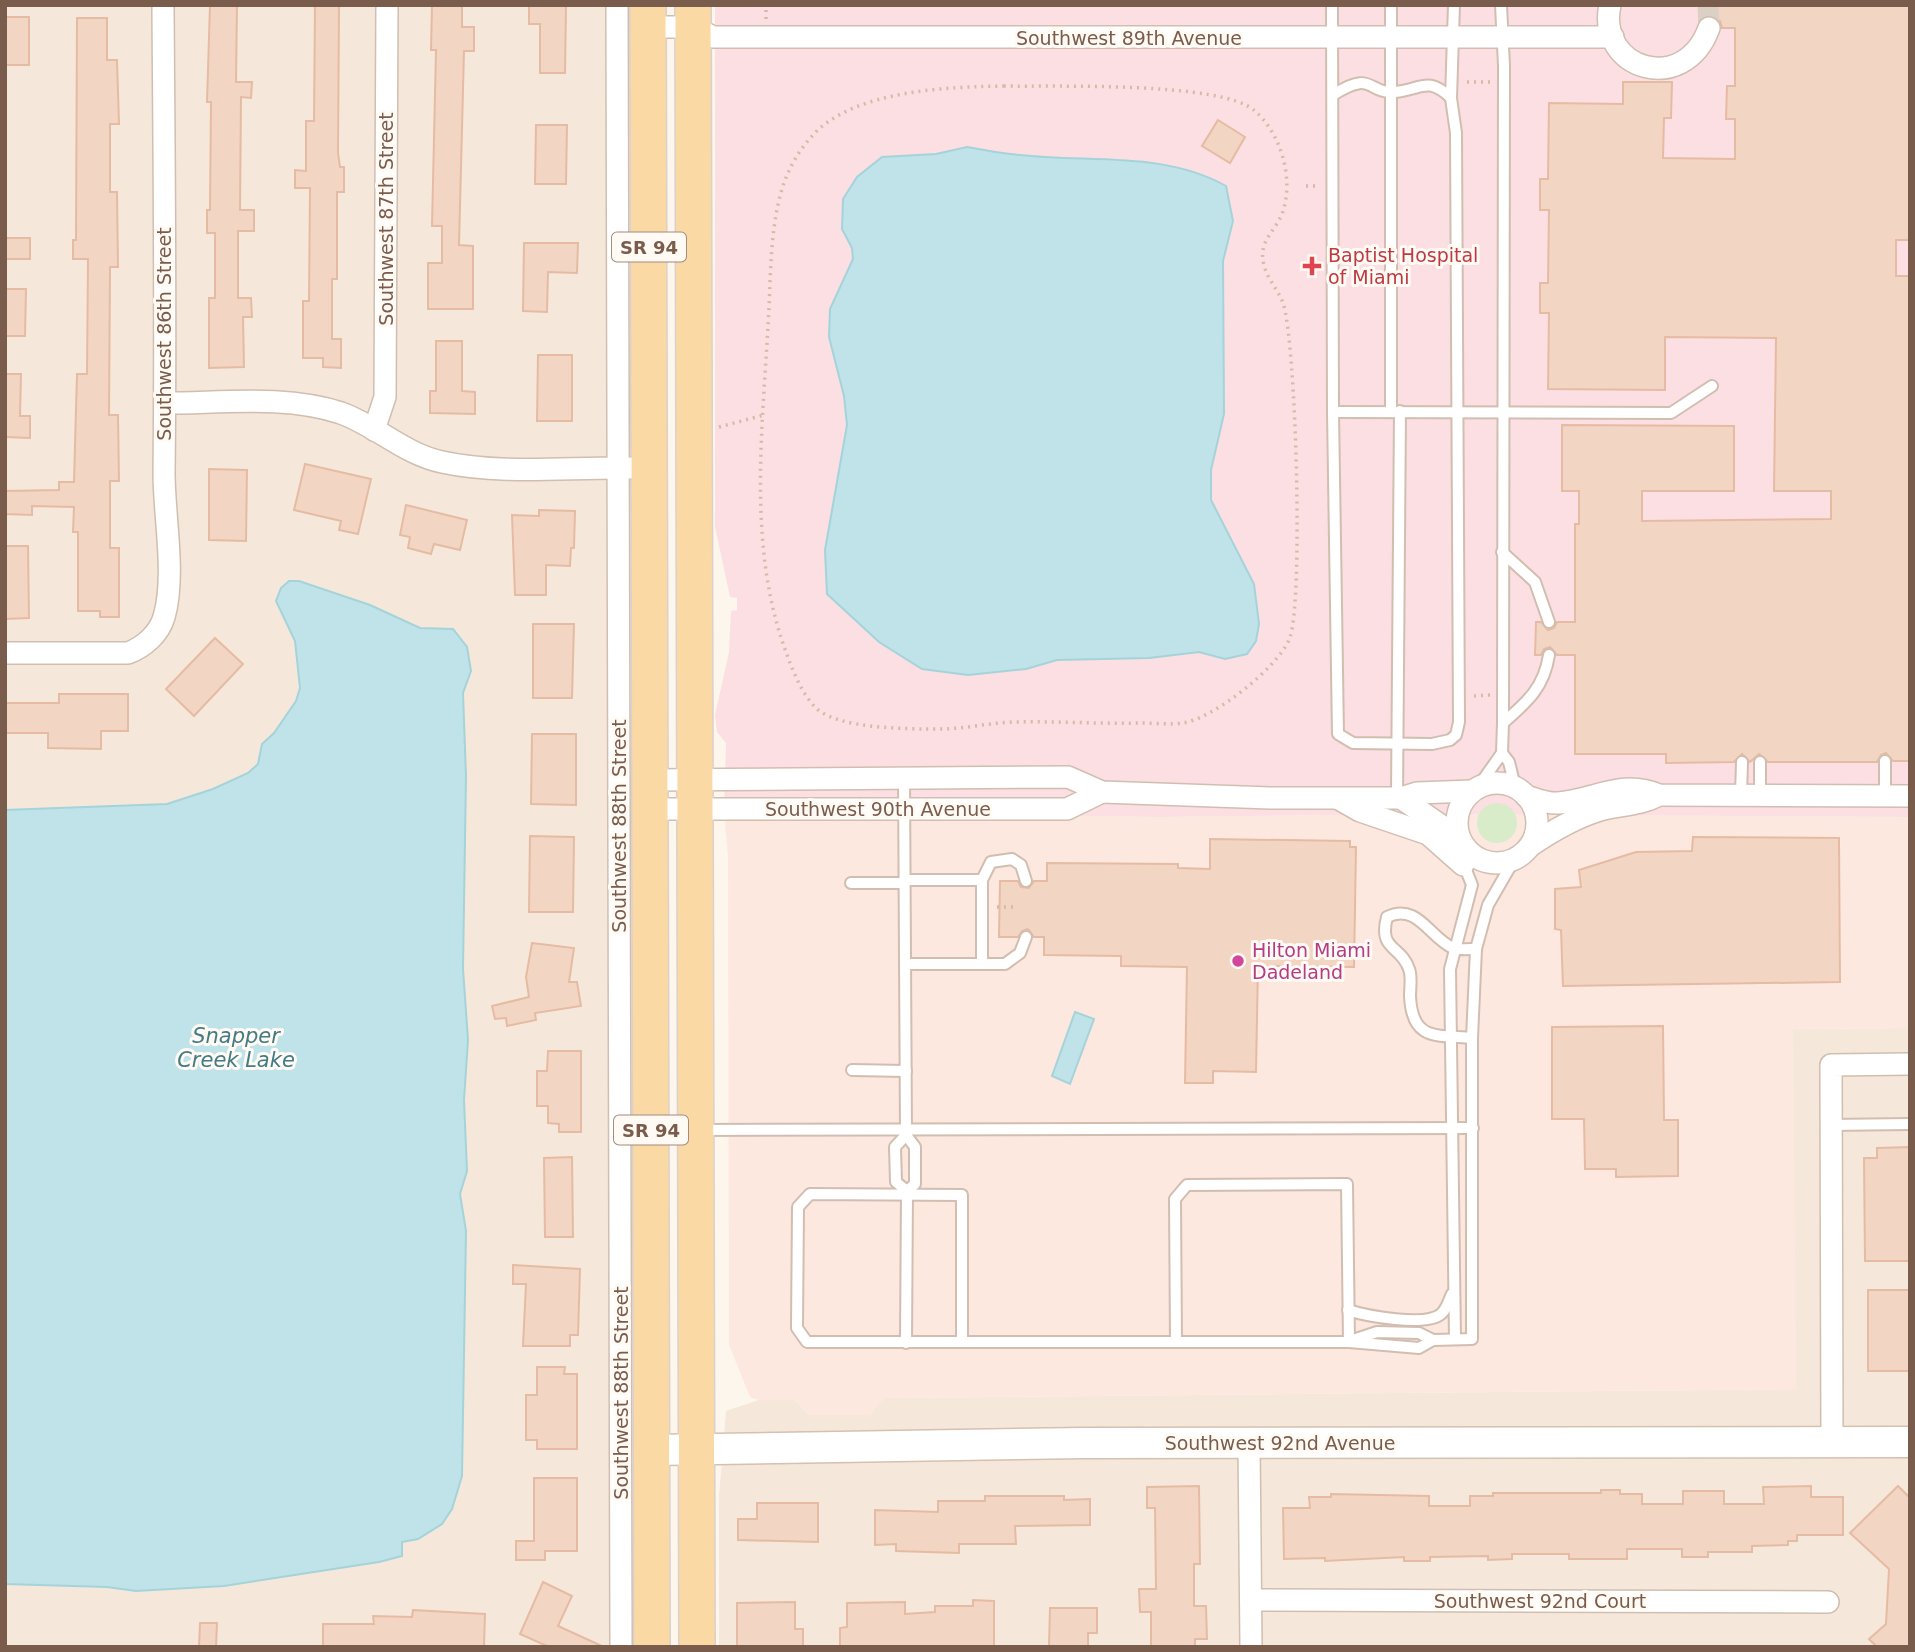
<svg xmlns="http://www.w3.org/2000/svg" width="1915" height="1652" viewBox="0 0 1915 1652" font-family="'DejaVu Sans',sans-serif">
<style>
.residential{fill:#f5e8da}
.commercial{fill:#fde8e0}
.medical{fill:#fbdfe3}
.green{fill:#d8ecc9}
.water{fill:#bfe3e8;stroke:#a5d3da;stroke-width:2}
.building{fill:#f3d5c3;stroke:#e6bba3;stroke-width:2}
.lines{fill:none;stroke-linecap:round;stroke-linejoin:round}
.street-tunnel{stroke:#dcd0c4;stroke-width:21;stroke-dasharray:21 10;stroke-linecap:butt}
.lane-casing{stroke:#d1beb0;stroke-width:14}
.street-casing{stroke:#d1beb0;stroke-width:24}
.secondary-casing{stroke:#d6c0b0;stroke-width:33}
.primary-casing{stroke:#dad1cd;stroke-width:38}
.path{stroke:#d9b8a5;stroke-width:3.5;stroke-dasharray:2 5;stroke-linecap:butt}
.lane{stroke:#fff;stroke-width:10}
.street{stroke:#fff;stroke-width:21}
.secondary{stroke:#fff;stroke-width:30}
.primary{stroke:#fbd9a5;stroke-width:35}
.health-dot{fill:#e0444e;stroke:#fffaf3;stroke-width:2.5}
.hotel-dot{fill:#d1479c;stroke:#fffaf3;stroke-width:2.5}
.labels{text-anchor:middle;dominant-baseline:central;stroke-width:6;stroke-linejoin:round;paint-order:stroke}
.shield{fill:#fffaf3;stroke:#a28b7f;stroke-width:2}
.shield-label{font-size:18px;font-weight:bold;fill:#7a5c4d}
.street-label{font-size:19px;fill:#7a5c4d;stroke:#fffaf3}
.health-label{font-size:19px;fill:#be3a42;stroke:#fffaf3;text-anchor:start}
.hotel-label{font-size:19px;fill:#b23c85;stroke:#fffaf3;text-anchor:start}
.water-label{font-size:21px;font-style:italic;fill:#437c86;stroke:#fffaf3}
</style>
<rect width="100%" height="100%" fill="#fdf6ec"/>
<g class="residential">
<polygon points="5,5 633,5 637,1647 5,1647"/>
<polygon points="1910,1028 1910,1647 719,1647 719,1496 726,1411 759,1400 795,1400 809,1415 869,1415 883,1398 1795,1389 1793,1029"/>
</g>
<polygon class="commercial" points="724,811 1160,817 1411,814 1910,817 1910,1028 1793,1029 1796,1389 884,1398 869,1415 809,1415 795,1400 759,1400 750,1397 729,1345 728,857"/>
<polygon class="medical" points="715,5 1910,5 1910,817 1411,814 1160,817 724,811 726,743 717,732 715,715 729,652 731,611 737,610 737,598 730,597 715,527"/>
<circle class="green" cx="1497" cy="823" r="20"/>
<g class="water">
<path d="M967 147C985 150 1002 154 1020 155 1089 163 1164 151 1226 186L1233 221 1223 261 1224 414 1211 470V500L1254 584 1259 624 1256 641 1247 654 1225 659 1199 652 1149 658 1057 660 1026 669 968 675 922 669 879 642 827 594 825 550 847 425 844 396 829 337 830 309 853 259 852 248 842 229 843 199 857 177 882 157 936 154Z"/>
<polygon points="289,581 299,581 370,605 420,628 453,629 467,647 471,671 463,693 466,776 463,969 468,1040 464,1100 467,1171 460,1194 466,1231 462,1476 452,1509 442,1524 418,1539 402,1542 402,1556 379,1562 224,1586 136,1591 107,1587 5,1584 5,810 167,804 213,789 248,773 258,764 262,744 274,733 296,701 300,688 295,641 276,601 281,588"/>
<polygon points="1075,1012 1094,1019 1070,1084 1052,1076"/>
</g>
<g class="building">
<polygon points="210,5 237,5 236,82 252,82 251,98 241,97 240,210 254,210 254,231 238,231 238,298 251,298 252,317 243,317 244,367 209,368 209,298 215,298 215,233 207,233 207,210 210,210 211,102 207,102"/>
<polygon points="315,5 339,5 338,153 340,167 344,167 344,192 337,192 337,279 332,279 332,339 341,339 341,368 323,367 323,358 303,358 303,301 309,301 310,188 295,188 295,170 306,171 306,121 314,121"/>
<polygon points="432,5 462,5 462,27 474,27 474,51 464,51 459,245 473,246 473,309 428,309 428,263 442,263 442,226 432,226 436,50 431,50"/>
<polygon points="529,5 566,5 565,73 540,73 540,24 529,24"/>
<polygon points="1699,5 1910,5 1910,240 1896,240 1896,276 1910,276 1910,761 1893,761 1886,753 1881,755 1877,762 1768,762 1759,754 1750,762 1742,754 1734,762 1666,763 1666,754 1575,754 1575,655 1557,655 1550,647 1544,649 1541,655 1535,655 1536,622 1541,622 1548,630 1554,628 1557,622 1575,622 1575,524 1579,524 1579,491 1562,491 1562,425 1734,426 1734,491 1642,491 1642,521 1831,519 1831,491 1774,491 1776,338 1665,337 1665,390 1548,389 1549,313 1540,313 1540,283 1548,283 1549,210 1540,210 1540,179 1548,179 1549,103 1623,104 1623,82 1672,82 1671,118 1664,118 1663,158 1735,159 1735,119 1726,119 1727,86 1735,86 1735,28 1722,28 1720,21 1710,15 1699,20"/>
<rect x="5" y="17" width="24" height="48"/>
<polygon points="77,18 107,18 107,60 117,60 119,124 110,124 110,192 117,192 118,267 110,267 109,415 118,415 119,481 110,481 110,548 119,548 119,617 100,617 100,611 78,611 78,532 73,532 74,507 32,506 32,515 5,514 5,491 59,490 59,482 74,482 77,374 87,374 88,259 73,259 73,240 76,240"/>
<polygon points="1218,120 1245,137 1230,163 1202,146"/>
<polygon points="536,125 567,125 566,184 535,184"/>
<rect x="5" y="238" width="25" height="21"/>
<polygon points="524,243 578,243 577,273 548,272 547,312 523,311"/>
<polygon points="5,289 26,289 25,336 5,336"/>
<polygon points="436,341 462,341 462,391 475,392 475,414 430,413 430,391 436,391"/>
<polygon points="538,355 572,355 572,421 537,421"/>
<polygon points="5,374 21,374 20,416 30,416 30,438 5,437"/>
<polygon points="305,464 371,479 358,534 339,530 341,521 294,510"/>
<polygon points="209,469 247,470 246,541 209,540"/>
<polygon points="406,505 467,520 460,550 434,544 431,554 408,548 410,537 400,535"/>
<polygon points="539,510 575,511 574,548 571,548 570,566 546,565 546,595 515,595 512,515 539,516"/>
<polygon points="5,546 28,546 29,618 5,619"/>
<polygon points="533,624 574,624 572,698 533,698"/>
<polygon points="215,638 243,664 194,716 166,689"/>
<polygon points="59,694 128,694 128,731 101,731 101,749 48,748 48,733 5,733 5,703 59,703"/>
<polygon points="532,734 576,734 576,805 531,804"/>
<polygon points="530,836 574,837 573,912 529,912"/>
<polygon points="1693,837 1839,838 1840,982 1563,986 1561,930 1555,929 1555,889 1581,887 1579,870 1636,852 1692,851"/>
<polygon points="1210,839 1350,841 1350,847 1356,847 1354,967 1258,966 1256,1072 1213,1071 1213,1083 1185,1083 1187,967 1121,966 1121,956 1044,955 1044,937 1034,937 1028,929 1022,931 1018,937 999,937 1000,881 1018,881 1021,887 1029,888 1034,881 1047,881 1047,863 1178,864 1178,868 1210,869"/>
<polygon points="532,943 574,948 569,982 577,982 581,1006 535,1013 536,1020 507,1026 506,1018 495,1019 492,1006 529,997 526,977"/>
<polygon points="1663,1026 1664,1120 1678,1120 1678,1176 1616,1177 1616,1169 1585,1169 1584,1119 1552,1119 1552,1027"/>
<polygon points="548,1051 581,1051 581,1132 559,1132 559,1124 548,1123 548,1106 537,1106 537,1071 547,1071"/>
<polygon points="1910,1147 1910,1261 1865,1261 1864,1158 1877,1158 1877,1148"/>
<polygon points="572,1157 573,1237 545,1237 544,1158"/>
<polygon points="513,1265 580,1269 578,1335 570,1335 570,1346 523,1346 526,1284 513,1284"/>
<rect x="1868" y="1290" width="42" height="81"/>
<polygon points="537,1367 565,1367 564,1374 577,1374 577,1449 537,1449 537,1440 526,1440 526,1395 537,1395"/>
<polygon points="534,1478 577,1478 577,1551 545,1551 545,1560 516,1560 516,1541 534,1541"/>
<polygon points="1199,1486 1200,1564 1194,1564 1194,1606 1206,1606 1207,1639 1195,1639 1195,1647 1151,1647 1151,1612 1140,1612 1139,1589 1156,1589 1155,1508 1147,1508 1147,1487"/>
<polygon points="1811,1486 1811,1497 1843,1497 1843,1535 1797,1535 1797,1541 1788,1541 1788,1545 1752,1546 1752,1552 1708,1552 1708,1557 1682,1557 1682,1549 1627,1549 1627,1559 1569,1559 1569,1554 1512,1554 1512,1559 1488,1560 1488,1556 1430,1557 1430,1561 1404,1561 1404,1557 1325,1561 1325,1558 1284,1559 1283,1508 1310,1508 1309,1497 1331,1497 1331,1494 1429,1496 1429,1506 1470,1506 1470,1496 1493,1496 1493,1493 1601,1493 1601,1490 1620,1490 1620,1494 1642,1494 1642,1504 1683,1504 1683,1491 1724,1491 1724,1504 1764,1504 1763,1487"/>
<polygon points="1898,1486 1910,1498 1910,1647 1877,1647 1869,1639 1886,1624 1889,1569 1850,1533"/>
<polygon points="985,1496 1064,1496 1064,1500 1090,1499 1090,1525 1015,1526 1016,1544 959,1544 959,1553 896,1551 896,1544 875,1545 875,1510 938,1512 938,1501 985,1501"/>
<polygon points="757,1503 818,1503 818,1542 738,1540 738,1519 757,1519"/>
<polygon points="543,1582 572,1596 558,1626 604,1647 549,1647 520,1634"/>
<polygon points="973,1600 994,1601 994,1647 840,1647 840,1628 847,1627 847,1603 905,1602 905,1614 935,1612 935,1606 973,1606"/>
<polygon points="795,1602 795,1629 803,1629 803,1647 737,1647 737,1603"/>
<polygon points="1050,1608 1097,1608 1097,1633 1088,1633 1088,1647 1049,1647"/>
<polygon points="413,1610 485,1614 484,1647 323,1647 323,1624 374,1624 373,1616 412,1617"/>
<polygon points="200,1623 217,1623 216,1647 199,1647"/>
</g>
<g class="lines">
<polyline class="street-tunnel" points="1708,5 1709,28"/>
<defs>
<g id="lane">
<polyline points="1332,5 1333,412 1338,734 1353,743 1432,744 1450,740 1456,735 1459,722 1456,133 1451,98 1454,5"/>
<polyline points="1391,5 1391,411"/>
<path d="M1333 95C1373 69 1367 94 1395 92 1421 90 1427 75 1451 98"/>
<polyline points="1333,412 1671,413 1712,386"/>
<polyline points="1502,552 1535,582 1549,622"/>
<path d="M1503 723C1527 702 1544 688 1549 655"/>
<polyline points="1502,753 1509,762 1515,787"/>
<polyline points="1885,761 1885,796"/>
<polyline points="904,778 906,1135 915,1147 915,1184 907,1191"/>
<polyline points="1478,787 1502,753 1503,723 1504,66 1501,5"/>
<polyline points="1741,795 1742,762"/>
<polyline points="1760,796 1760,762"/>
<polyline points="1397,797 1400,411"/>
<polyline points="905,880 982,880 991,862 1012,859 1021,865 1026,881"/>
<polyline points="851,883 905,883"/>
<polyline points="905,964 1005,964 1020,953 1026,937"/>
<polyline points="982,964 982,880"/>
<path d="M1472 1038C1436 1035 1412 1041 1410 996 1410 988 1412 976 1409 969 1401 945 1378 951 1387 917 1417 902 1430 938 1453 948 1459 950 1469 949 1476 949"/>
<polyline points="852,1070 906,1071"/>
<polyline points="1830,1125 1910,1124"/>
<polyline points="699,1130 1473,1128"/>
<path d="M1348 1310C1366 1316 1426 1327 1441 1314 1447 1309 1449 1300 1452 1294"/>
<polyline points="1455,1339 1450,969 1472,885 1462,860 1462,843"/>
<polyline points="1350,1341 1377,1332 1419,1333 1433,1340 1472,1339 1472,1038 1476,949 1488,905 1514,860"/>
<polyline points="962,1342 962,1195 810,1194 798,1207 797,1328 807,1342 1349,1342 1419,1348 1433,1340"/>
<polyline points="1176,1342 1175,1199 1187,1185 1347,1184 1349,1342"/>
<polyline points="906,1343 907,1191 896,1182 895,1147 906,1135"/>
</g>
<g id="street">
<polyline points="617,5 621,1647"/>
<path d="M1610 5C1596 69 1684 97 1709 28"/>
<polyline points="648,27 693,27 713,37 1613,37"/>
<path d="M165 403C222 403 286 395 341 413 377 426 404 454 442 462 502 475 568 467 629 468"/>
<polyline points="374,430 385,397 387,5"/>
<path d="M5 653H128C144 647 159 634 164 617 176 576 164 516 164 473 166 317 164 161 163 5"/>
<polyline points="650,780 1068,777 1102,792 1270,798 1401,798 1417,793 1472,791"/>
<circle cx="1497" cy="823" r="40"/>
<path d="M1526 796C1536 799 1547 804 1558 803 1595 800 1621 779 1659 795L1910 796"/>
<polyline points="1401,798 1459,838"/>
<polyline points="1339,799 1360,811 1428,834 1463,865"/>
<polyline points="650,809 1067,809 1102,792"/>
<path d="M1530 846C1552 831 1574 818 1600 810 1621 804 1639 806 1659 795"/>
<polyline points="1249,1443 1251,1647"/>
<polyline points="1832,1443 1831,1065 1910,1064"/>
<polyline points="1251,1600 1828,1602"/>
</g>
<polyline id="secondary" points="651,1450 1083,1443 1910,1442"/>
<g id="primary">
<polyline points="648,5 652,1647"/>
<polyline points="693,5 697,1647"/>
</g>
</defs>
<use href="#lane" class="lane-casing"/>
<use href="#street" class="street-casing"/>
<use href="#secondary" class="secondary-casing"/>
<use href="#primary" class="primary-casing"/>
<g class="path">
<polyline points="766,19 766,5"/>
<polyline points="1467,82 1491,82"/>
<path d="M1004 86C1054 87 1222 81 1255 111 1280 133 1293 175 1284 208 1278 231 1257 239 1264 265 1267 279 1278 289 1283 303 1296 339 1304 609 1289 640 1275 670 1214 718 1183 723 1170 725 1154 723 1140 723 1098 724 1055 721 1013 722 988 723 964 729 939 729 909 729 837 729 816 708 801 693 793 671 786 652 748 549 762 434 768 326 771 282 769 233 782 189 788 169 799 150 813 135 854 90 948 87 1004 86Z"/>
<polyline points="1306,186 1318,186"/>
<polyline points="719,427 764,415"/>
<polyline points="1474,696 1490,695"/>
<polyline points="997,907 1018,907"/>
</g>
<use href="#lane" class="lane"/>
<use href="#street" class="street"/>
<use href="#secondary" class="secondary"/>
<use href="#primary" class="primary"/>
</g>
<path class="health-dot" d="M1308.5 255.5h7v7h7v7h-7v7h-7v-7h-7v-7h7z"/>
<circle class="hotel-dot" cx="1238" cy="961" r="7"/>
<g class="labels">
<g class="shield">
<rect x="612" y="232.5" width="74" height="29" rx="5"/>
<rect x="614" y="1115.5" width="74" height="29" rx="5"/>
</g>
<g class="shield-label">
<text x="649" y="247">SR 94</text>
<text x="651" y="1130">SR 94</text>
</g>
<g class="street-label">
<text x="1129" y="38">Southwest 89th Avenue</text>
<text transform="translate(386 219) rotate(-90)">Southwest 87th Street</text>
<text transform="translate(164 334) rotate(-90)">Southwest 86th Street</text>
<text x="878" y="809">Southwest 90th Avenue</text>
<text transform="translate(619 826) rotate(-90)">Southwest 88th Street</text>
<text transform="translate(621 1393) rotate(-90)">Southwest 88th Street</text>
<text x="1280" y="1443">Southwest 92nd Avenue</text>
<text x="1540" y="1601">Southwest 92nd Court</text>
</g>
<g class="health-label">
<text x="1328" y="255">Baptist Hospital<tspan x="1328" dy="22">of Miami</tspan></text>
</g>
<g class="hotel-label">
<text x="1252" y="950">Hilton Miami<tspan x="1252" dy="22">Dadeland</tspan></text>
</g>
<g class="water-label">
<text x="236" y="1036">Snapper<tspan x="236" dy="24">Creek Lake</tspan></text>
</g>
</g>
<rect width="1915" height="1652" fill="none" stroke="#7a5c4d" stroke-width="14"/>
</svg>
